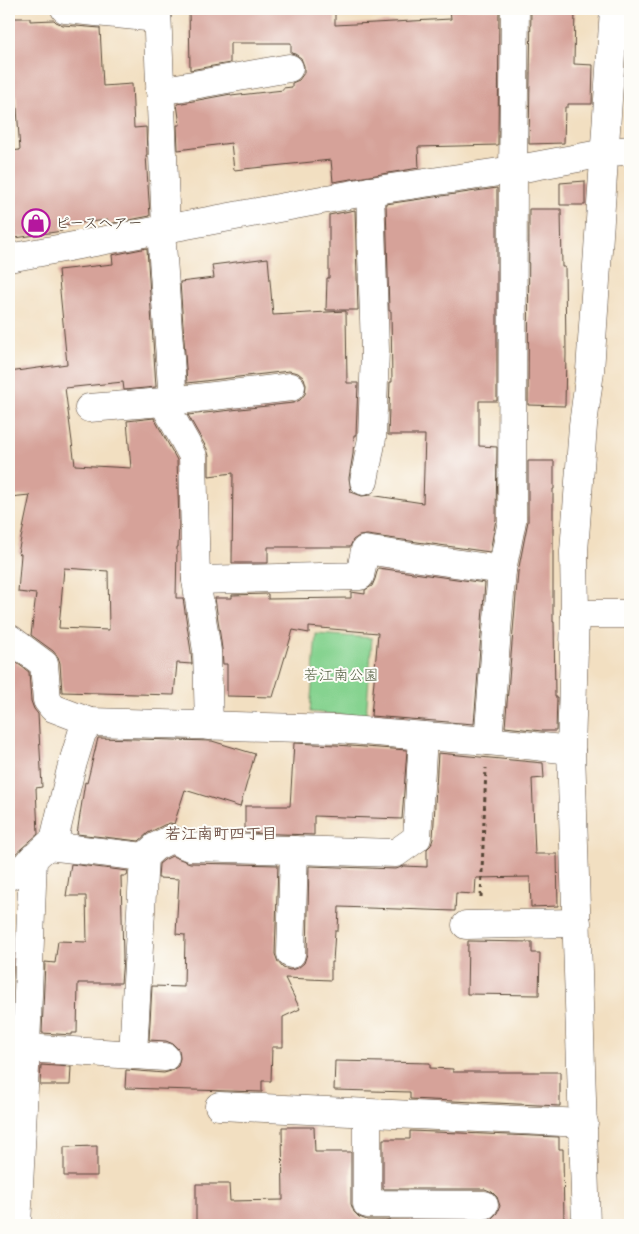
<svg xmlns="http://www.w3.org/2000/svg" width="639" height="1234" font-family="Pangolin,'Klee One',sans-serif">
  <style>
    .green { fill: #86d390; stroke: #607e57 }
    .building { fill: #d6a299; fill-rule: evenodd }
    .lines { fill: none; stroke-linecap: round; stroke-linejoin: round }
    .minor-casing { stroke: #564536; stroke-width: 29 }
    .path { stroke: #564536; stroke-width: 3; stroke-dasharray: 4 4; stroke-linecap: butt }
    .minor { stroke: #fff; stroke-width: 28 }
    .labels { text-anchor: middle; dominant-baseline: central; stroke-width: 4; stroke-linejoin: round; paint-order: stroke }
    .poi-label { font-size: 15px; fill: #3b2a1e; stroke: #fdfcf7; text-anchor: start }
    .park-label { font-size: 15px; fill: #525d40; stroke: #fdfcf7 }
    .neighbourhood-label { font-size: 16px; font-weight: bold; fill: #715449; stroke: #fdfcf7 }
  </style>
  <rect width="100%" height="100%" fill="#fdfcf7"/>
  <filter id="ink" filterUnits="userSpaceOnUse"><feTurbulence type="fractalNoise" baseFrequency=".02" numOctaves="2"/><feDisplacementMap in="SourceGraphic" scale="10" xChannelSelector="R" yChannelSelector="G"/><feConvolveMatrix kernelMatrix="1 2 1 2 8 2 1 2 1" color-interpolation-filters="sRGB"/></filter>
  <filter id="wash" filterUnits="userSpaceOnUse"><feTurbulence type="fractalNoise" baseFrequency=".0096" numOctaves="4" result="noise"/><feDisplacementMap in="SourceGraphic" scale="20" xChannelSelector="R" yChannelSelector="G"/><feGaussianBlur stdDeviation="1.12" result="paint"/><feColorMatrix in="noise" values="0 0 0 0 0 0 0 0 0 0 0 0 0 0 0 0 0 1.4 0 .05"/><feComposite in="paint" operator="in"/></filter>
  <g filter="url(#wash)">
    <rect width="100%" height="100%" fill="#f2dfc1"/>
    <polygon class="green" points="316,634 372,638 366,717 310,712"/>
    <g id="blocks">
      <g class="building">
        <polygon points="189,9 335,9 335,25 451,19 450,9 499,9 498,145 418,147 419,168 333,182 331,160 234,170 231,143 178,150 177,125 180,125 177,104 231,94 231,96 283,90 283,88 292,87 292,83 299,80 304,73 304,66 301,58 295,54 291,53 291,43 230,43 230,63 190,70"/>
        <polygon points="531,9 575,9 574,64 593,65 592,104 568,104 568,107 565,107 564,143 529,144"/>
        <polygon points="9,18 30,18 30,21 54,20 56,22 63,25 100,28 103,86 132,84 134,128 146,127 147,155 146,155 150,216 108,224 108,220 61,225 62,231 9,239 9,151 20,150 16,95 9,95"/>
        <polygon points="585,181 585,205 560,205 560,183"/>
        <polygon points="497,188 497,401 479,401 479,446 497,447 496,519 490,552 367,535 359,536 353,540 350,547 268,547 268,563 232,563 233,473 209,476 209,456 207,449 188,415 293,403 300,400 305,394 306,385 304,378 298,373 289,371 187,383 180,282 214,278 212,265 268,258 273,315 346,311 347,383 358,383 356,435 354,435 353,454 349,478 351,492 362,496 370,495 423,503 425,435 388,435 390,382 392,382 391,311 389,311 386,204"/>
        <polygon points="529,209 561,209 562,267 565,267 566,354 565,406 528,405"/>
        <polygon points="355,210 358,310 326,310 327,278 329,278 329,215"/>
        <path d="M147 248 156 387 124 390 123 382 65 388 75 465 131 468 127 421 154 418 177 460 179 524 178 547H177L176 598H183L191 652 192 664 177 663 174 695 62 692 60 663 58 657 53 651 31 635 36 594 18 592 21 554 18 553 30 495 9 497V372L67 364 58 270 113 264 112 255ZM64 568 108 571 109 630 59 628Z"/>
        <polygon points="528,461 554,461 554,489 553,489 553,622 554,622 555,697 557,697 556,731 542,731 505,727 518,572 528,521"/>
        <polygon points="378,568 485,583 474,724 371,716 378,633 309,627 309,633 293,630 273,697 227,696 227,664 223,664 222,649 215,598 232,598 232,595 268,594 268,599 351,598 351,592 365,594 365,590 372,586 375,579"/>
        <polygon points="9,657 29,672 31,701 34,709 38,714 42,787 36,788 38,834 14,855 9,858"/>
        <polygon points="98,738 212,741 255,754 240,807 185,790 174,824 170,823 164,825 148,833 139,841 77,834 85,782 87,783"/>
        <polygon points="294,743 336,745 407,750 402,819 314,816 314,835 245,833 245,806 290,806"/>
        <polygon points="438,753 543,763 544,778 532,779 535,854 557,854 558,906 531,907 530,877 476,878 475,894 456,893 455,911 339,907 338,931 335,931 333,962 331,962 331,980 285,978 300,1009 283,1017 283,1047 272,1047 271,1081 262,1081 262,1092 125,1088 126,1070 164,1073 171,1071 178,1066 180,1058 179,1050 173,1044 166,1041 149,1040 152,986 184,987 185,935 176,934 179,879 158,878 159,864 164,860 172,856 190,863 278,865 275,954 278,962 283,968 290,970 298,968 304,963 307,954 309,866 396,869 404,866 427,867 427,849 431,845 433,839"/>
        <polygon points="71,864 128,871 127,876 121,876 123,958 121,983 78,983 77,1033 72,1033 72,1035 42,1033 45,962 55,963 58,941 87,942 86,896 66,896"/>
        <polygon points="9,940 14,940 9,1080"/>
        <polygon points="468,941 532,942 532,953 540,953 539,995 467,994"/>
        <polygon points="335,1061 430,1063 430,1068 453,1069 453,1072 560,1072 560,1106 410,1099 410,1092 334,1090"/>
        <polygon points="41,1065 71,1067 70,1085 40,1085"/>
        <polygon points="282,1127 314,1127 315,1152 351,1152 351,1204 354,1212 359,1217 367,1220 484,1221 492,1218 497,1213 500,1206 497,1197 492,1192 485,1189 383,1189 383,1139 410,1139 410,1131 559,1137 559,1149 563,1149 564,1225 196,1225 196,1184 229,1184 230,1201 283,1200"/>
        <polygon points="97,1146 97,1176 64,1176 64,1147"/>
      </g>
    </g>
  </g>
  <g filter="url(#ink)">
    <use href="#blocks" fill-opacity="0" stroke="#564536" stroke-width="1"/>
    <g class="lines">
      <g class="minor-casing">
        <g id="minor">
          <polyline points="65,9 157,18"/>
          <polyline points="157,9 166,229"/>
          <polyline points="160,91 289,68"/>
          <polyline points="161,230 173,401"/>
          <polyline points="9,258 370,191 513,170 605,153 630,150"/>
          <polyline points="163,402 291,387"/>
          <polyline points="89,408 163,402 193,456 196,580 207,651 209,726"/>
          <polyline points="364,481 372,438 375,350 370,191"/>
          <polyline points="196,580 360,576 365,550 502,570"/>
          <polyline points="575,614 630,614"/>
          <polyline points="9,638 44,664 47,700 53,708 90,722"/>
          <polyline points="488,741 502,570 512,521 513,170 515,9"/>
          <polyline points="48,846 144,857"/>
          <polyline points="9,876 23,868 54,840 71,769 82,733 90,722 337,729 488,741 571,750"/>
          <polyline points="466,925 577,923"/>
          <polyline points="291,954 294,850"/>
          <polyline points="26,1048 165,1057"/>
          <polyline points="133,1054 144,857 155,847 171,839 190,847 396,853 417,838 423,736"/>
          <polyline points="219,1106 584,1123"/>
          <polyline points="367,1114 367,1204 484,1205"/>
          <polyline points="17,1225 26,1048 33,858"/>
          <polyline points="586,1225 571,750 575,614 574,552 583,425 590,371 614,9"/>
        </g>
      </g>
      <polyline class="path" points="481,897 486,768"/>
      <use href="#minor" class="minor"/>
    </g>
  </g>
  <defs>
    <g id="shop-ring" transform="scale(1.4375)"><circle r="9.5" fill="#fdfcf7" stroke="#b5179e" stroke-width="1.5"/><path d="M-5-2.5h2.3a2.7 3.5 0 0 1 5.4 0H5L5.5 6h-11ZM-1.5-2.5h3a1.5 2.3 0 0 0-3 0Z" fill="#b5179e"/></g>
  </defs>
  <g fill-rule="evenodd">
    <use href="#shop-ring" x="36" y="223"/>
  </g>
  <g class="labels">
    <g class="poi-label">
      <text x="55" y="223">ピースヘアー</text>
    </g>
    <g class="park-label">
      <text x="341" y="675">若江南公園</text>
    </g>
    <g class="neighbourhood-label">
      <text x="221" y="834">若江南町四丁目</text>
    </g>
  </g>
  <rect width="639" height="1234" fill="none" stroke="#fdfcf7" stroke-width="30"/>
</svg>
